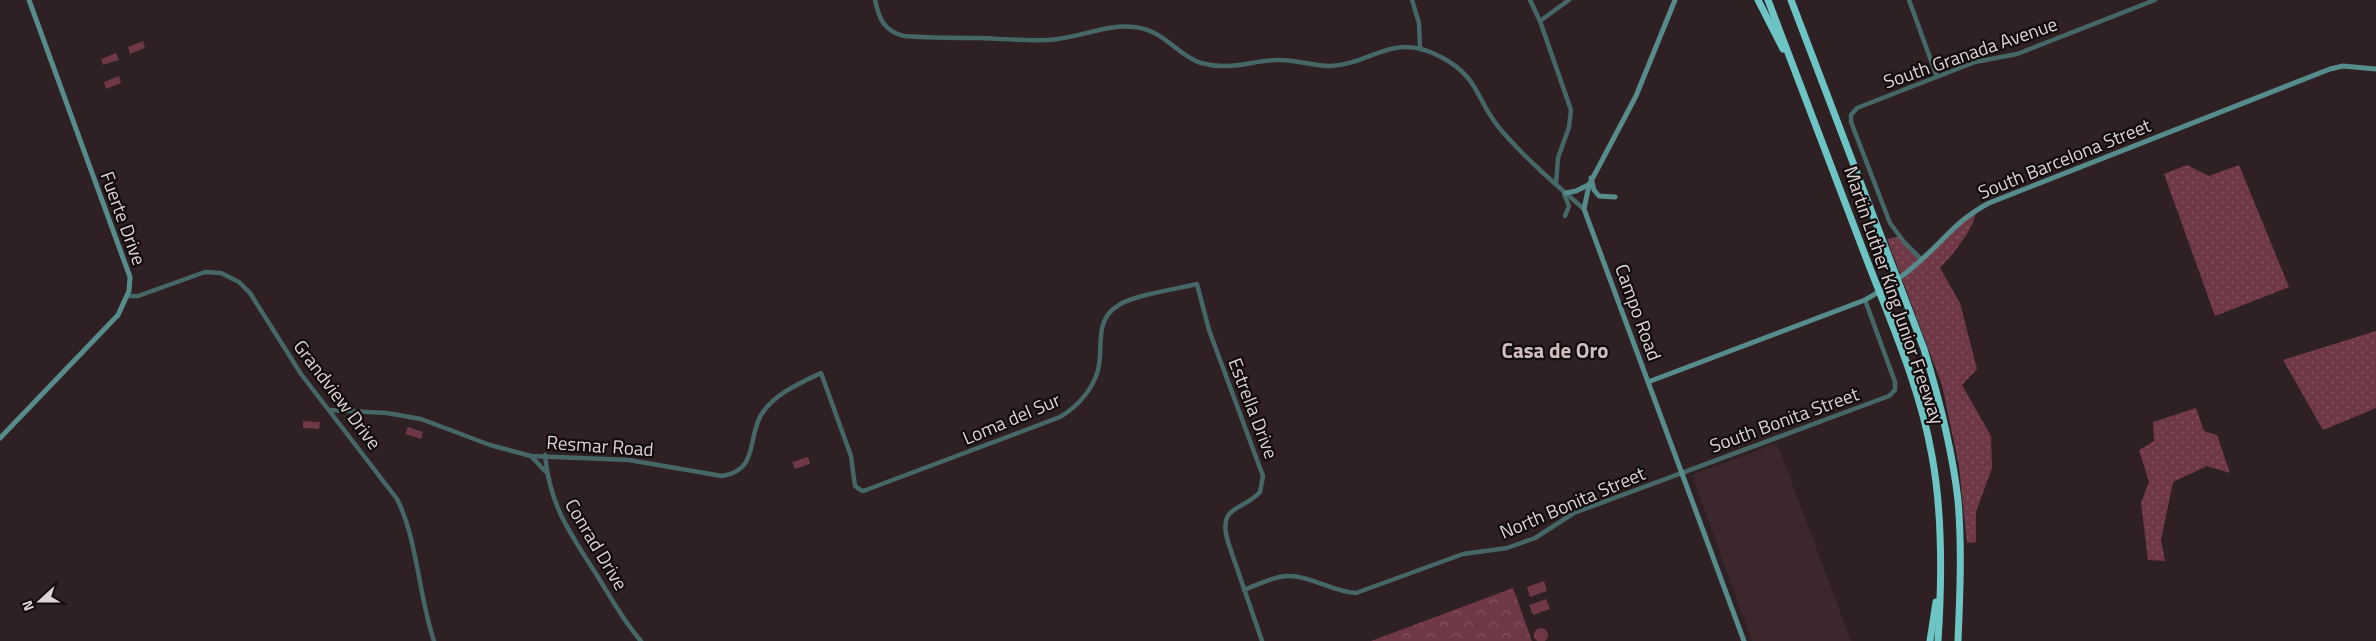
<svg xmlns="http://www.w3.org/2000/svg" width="2376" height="641" font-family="'Titillium Web',sans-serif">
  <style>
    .built { fill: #3c282c }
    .grass { fill: url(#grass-dots) }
    .park { fill: url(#park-crowns) }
    .garden { fill: #6f3846 }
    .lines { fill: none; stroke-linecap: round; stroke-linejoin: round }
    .tertiary { stroke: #466767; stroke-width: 4.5 }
    .secondary { stroke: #568c8c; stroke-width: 5 }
    .motorway { stroke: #6cc4c4; stroke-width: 7 }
    .labels { text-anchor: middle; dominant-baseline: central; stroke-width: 4.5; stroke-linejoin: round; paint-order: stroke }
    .street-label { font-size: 19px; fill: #ded4d6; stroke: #120c0d }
    .quarter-label { font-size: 21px; font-weight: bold; fill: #d0bec1; stroke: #120c0d }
  </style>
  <defs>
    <pattern id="grass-dots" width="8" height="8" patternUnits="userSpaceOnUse" patternTransform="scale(1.25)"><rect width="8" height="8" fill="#6f3846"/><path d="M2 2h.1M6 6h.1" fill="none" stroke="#835460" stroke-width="1.8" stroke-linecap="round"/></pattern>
    <pattern id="park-crowns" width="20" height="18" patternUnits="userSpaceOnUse" patternTransform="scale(1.25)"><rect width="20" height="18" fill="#6f3846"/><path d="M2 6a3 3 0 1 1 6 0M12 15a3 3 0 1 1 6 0" fill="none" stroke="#835460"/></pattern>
  </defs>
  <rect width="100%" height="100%" fill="#2e2023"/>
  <polygon class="built" points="1777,443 1851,641 1752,641 1692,475"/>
  <g class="grass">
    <polygon points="2187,165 2209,176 2239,165 2289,287 2215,316 2164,174"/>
    <path d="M1976 210C1974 230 1954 253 1940 268L1960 303 1977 369 1962 385 1991 436 1992 468 1976 512V542L1967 543 1959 466 1942 385 1887 239 1900 236 1922 260Z"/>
    <polygon points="2376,331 2376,408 2323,430 2283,360"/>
    <polygon points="2196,408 2204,431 2217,435 2230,473 2207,466 2173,482 2161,540 2165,561 2148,560 2141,503 2149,482 2139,450 2154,441 2153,422"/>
  </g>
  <g class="park">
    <polygon points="1513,588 1532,641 1371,641"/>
    <circle cx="1541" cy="635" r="7"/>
  </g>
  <g class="garden">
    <polygon points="143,41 145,48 130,54 128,47"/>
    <polygon points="116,53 119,60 103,65 101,59"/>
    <polygon points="119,76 121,83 106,89 104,82"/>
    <polygon points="303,421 320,422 319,429 303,428"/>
    <polygon points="408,427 423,432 421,439 405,434"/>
    <polygon points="808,457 810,464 795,469 792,462"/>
    <polygon points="1544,581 1547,591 1530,597 1527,587"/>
    <polygon points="1546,599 1550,609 1533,615 1529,605"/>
  </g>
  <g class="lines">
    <g class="tertiary">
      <path d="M875 0C879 19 884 31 904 36 930 38 956 38 981 38 1003 39 1025 41 1047 40 1076 39 1105 24 1134 27 1165 30 1176 55 1201 63 1230 71 1249 61 1277 60 1295 59 1312 66 1330 66 1373 64 1392 31 1441 57 1481 78 1475 100 1501 130 1526 159 1555 184 1584 209"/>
      <polyline points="1412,0 1419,23 1420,49"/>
      <polyline points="1530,0 1540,21 1571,110 1569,127 1558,158 1556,184"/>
      <polyline points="1909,0 1937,77"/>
      <polyline points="1540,21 1569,0"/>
      <polyline points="1564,194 1569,206 1565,216"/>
      <polyline points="1922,260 1904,242 1890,223 1851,122 1851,115 1857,108 1975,62 2017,54 2155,0"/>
      <path d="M127 296H138L205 272 221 273 239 282 250 293 301 374 397 499C417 538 419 597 434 641"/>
      <path d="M329 410 387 413 421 419 490 445 531 456 629 460 722 476C759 470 747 439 761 415 774 394 800 383 821 373L851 456 855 486 862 491 866 490 1060 417C1078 406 1092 391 1098 370 1104 347 1093 320 1119 305 1134 295 1177 289 1197 284L1209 330 1263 476 1260 492C1242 512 1217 504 1228 542L1262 641"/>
      <path d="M545 455C550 508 571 534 598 577 611 598 624 622 641 641"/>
      <polyline points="531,456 545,471"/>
      <path d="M1244 590C1257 585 1272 577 1286 576 1310 575 1332 592 1356 593L1463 554 1507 548 1535 538 1574 513 1889 396 1895 390V382L1865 300"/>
    </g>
    <g class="secondary">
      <polyline points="1675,0 1636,96 1589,185 1584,209 1744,641"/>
      <polyline points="1591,178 1594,190 1599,196 1615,197"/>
      <polyline points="1566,193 1576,191 1588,185"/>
      <path d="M1648 382 1865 300C1885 289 1904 276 1921 260 1947 237 1957 220 1989 203L2330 69 2343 66 2376 69"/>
      <polyline points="0,438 118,315 129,291 130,277 29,0"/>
    </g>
    <g class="motorway">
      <polyline points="1758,0 1783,49"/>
      <path d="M1768 0C1801 85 1833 170 1865 255 1890 320 1920 387 1932 456 1943 516 1942 580 1938 641"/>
      <path d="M1791 0 1924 349C1939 398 1952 448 1958 500 1962 547 1960 594 1958 641"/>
      <polyline points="1930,641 1936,602"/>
    </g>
  </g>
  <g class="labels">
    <g class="street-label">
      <text transform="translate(1970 52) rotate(-19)">South Granada Avenue</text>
      <text transform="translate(2064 158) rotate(-22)">South Barcelona Street</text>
      <text transform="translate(124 218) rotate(70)">Fuerte Drive</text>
      <text transform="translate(1895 295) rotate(71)">Martin Luther King Junior Freeway</text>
      <text transform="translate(1639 312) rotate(70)">Campo Road</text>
      <text transform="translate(338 394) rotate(53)">Grandview Drive</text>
      <text transform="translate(1254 408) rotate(69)">Estrella Drive</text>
      <text transform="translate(1011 418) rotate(-23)">Loma del Sur</text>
      <text transform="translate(1784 419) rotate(-20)">South Bonita Street</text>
      <text transform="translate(600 445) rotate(4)">Resmar Road</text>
      <text transform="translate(1572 502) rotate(-23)">North Bonita Street</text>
      <text transform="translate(597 544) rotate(59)">Conrad Drive</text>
    </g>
    <g class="quarter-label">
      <text x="1555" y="350">Casa de Oro</text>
    </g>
  </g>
  <g transform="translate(40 601) rotate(249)" stroke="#120c0d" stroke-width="4" paint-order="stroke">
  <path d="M0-4L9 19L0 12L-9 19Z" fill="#ded4d6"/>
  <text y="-8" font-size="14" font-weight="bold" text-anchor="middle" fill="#ded4d6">N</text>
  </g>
</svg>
